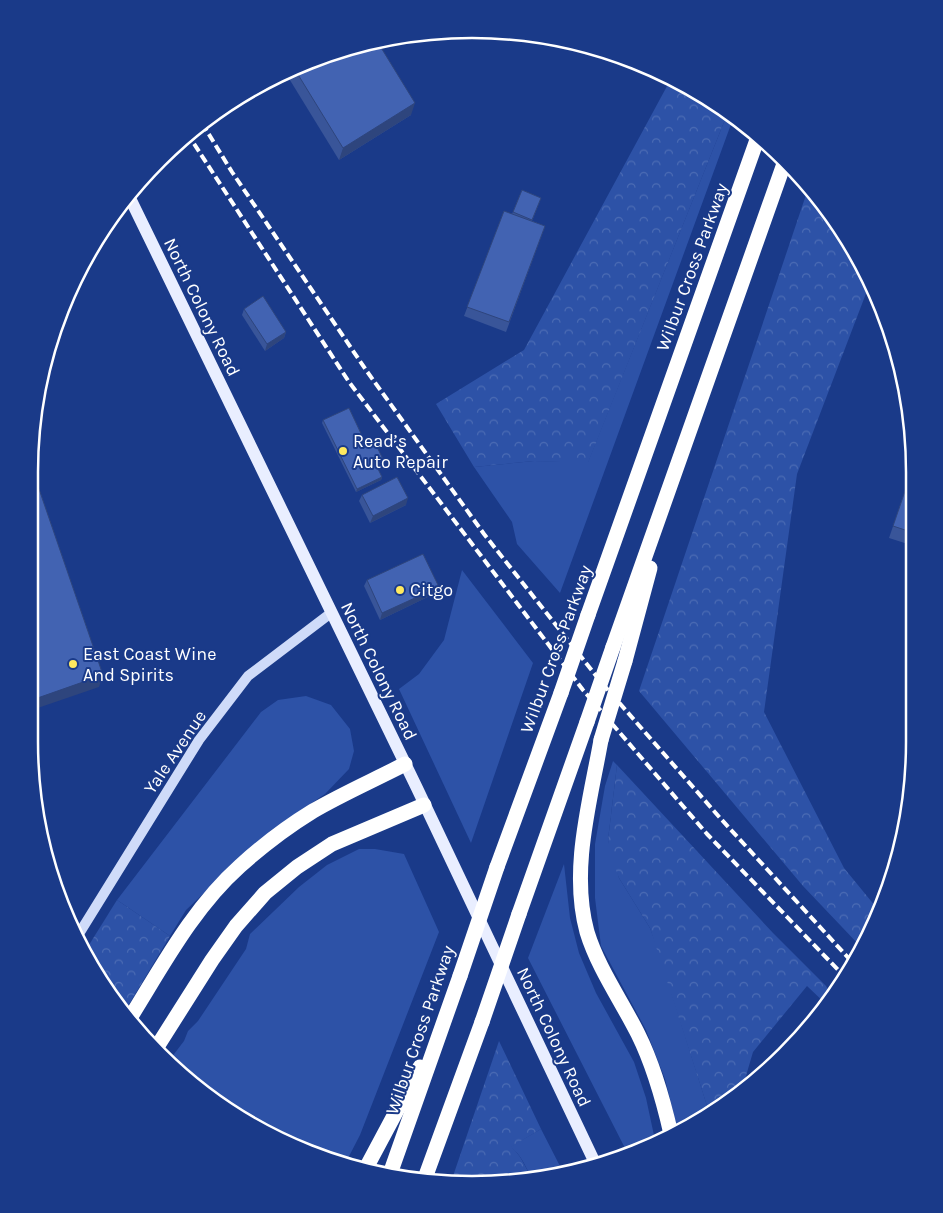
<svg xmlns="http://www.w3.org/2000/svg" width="943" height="1213" font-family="Karla,sans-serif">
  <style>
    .green { fill: #2d52a7 }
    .forest { fill: url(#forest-crowns) }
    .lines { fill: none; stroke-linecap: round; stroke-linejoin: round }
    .secondary { stroke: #cfdbf9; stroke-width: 10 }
    .primary { stroke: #e9eeff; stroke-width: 12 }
    .highway { stroke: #fff; stroke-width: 15 }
    .rail { stroke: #fff; stroke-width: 4; stroke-dasharray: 9 4; stroke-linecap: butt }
    .highway-bridge { stroke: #fff; stroke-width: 15 }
    .wall { fill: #395599 }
    .shaded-wall { fill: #2e457d }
    .building { fill: #4263b2; stroke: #2e457d }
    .poi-dot { fill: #ffe95f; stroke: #1a3a89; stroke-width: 2 }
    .labels { text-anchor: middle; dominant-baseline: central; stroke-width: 4; stroke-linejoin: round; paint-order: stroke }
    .street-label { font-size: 18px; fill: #fff; stroke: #1a3a89 }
    .poi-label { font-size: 18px; fill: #fff; stroke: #1a3a89; text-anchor: start }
    .rim { fill: none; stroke: #fff; stroke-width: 2.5 }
  </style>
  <defs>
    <pattern id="forest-crowns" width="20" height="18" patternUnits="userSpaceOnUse" patternTransform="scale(1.25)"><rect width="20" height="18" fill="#2d52a7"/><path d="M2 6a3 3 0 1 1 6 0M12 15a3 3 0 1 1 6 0" fill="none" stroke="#4c6cb4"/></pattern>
  </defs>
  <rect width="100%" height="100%" fill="#1a3a89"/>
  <g class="green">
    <polygon points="728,112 734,116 560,593 517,544 512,522 474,467 534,461 588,462"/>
    <polygon points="462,570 533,663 471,843 399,689 419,674 444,640"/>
    <polygon points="306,696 331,705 350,729 354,751 349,769 325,794 270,831 186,910 170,936 117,900 261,712 278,700"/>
    <polygon points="613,761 617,765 608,840 619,878 650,928 657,947 709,1112 693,1125 678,1131 665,1079 646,1030 601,946 595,898 595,844 605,786"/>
    <polygon points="359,849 375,849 404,854 439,932 360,1135 345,1164 250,1125 168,1062 184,1041 188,1031 198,1021 246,949 250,934 299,887 327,865"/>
    <polygon points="564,864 570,918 579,953 596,993 634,1062 646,1098 655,1140 627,1152 528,958"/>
    <path d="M541 1129 563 1172 531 1176C524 1165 522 1155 510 1147Z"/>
  </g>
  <g class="forest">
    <polygon points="672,77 728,112 588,463 534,461 474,467 436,404 524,350"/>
    <polygon points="809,186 855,250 870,283 797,474 764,712 844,868 880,912 861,947 803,886 639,691"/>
    <polygon points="617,765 773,933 826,986 832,997 826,1004 807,986 753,1052 743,1086 709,1112 650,928 619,878 611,858 608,840"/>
    <polygon points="117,900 170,936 125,1011 88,963 84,953"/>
    <path d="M499 1041 541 1129 511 1147C522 1156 523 1164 531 1176L472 1184 451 1182Z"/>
  </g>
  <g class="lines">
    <polyline class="secondary" points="77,937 199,740 248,676 331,613"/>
    <polyline class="primary" points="128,194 417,788 596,1165"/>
    <g class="highway">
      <polyline points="588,615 758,137"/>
      <polyline points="613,647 785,161"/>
      <polyline points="625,661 650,568"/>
      <path d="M601 740C590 802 570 870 587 932 598 968 621 1000 638 1034 654 1066 663 1099 671 1134"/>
      <polyline points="497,867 561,693"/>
      <polyline points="519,914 587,722"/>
      <path d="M130 1018C163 965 193 908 240 866 262 846 287 827 313 811 342 794 374 780 405 764"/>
      <polyline points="155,1050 212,960 236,926 265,893 297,867 332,844 424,805"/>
      <polyline points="365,1170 420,1067"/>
      <polyline points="390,1174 460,976"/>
      <polyline points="425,1178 482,1022"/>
    </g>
    <g class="rail">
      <polyline points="202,123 232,172 366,370 484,534 601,682 721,819 853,963"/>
      <polyline points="187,133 349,382 583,690 707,834 845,977"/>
    </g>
    <g class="highway-bridge">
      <polyline points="561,693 588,615"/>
      <polyline points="587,722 613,647"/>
      <polyline points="601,740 625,661"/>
      <polyline points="460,976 497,867"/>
      <polyline points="482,1022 519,914"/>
    </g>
  </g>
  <g class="wall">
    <polygon points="530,35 586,44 601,49 599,55"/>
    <polygon points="329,52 411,115 339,160 285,72"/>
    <polygon points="522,190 541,198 532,221 545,226 506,332 464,316 504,211 512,214"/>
    <polygon points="244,309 286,332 284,338 265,351 242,315"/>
    <polygon points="323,420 365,442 382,464 377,467 382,477 381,480 356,492 322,423"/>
    <polygon points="913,468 914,546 889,538"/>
    <polygon points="362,495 406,505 370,523 359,501"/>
    <polygon points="367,580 439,587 436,593 380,620 364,586"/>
  </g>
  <g class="shaded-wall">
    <polygon points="415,103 411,115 339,160 343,148"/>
    <polygon points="286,332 284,338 265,351 267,344"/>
    <polygon points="384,461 382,464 375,468 376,465"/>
    <polygon points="382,477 381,480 356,492 357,489"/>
    <polygon points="408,498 406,505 370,523 373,516"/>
    <polygon points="439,587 436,593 380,620 382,613"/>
    <polygon points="103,675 99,687 29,711 29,701"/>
  </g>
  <g class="building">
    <polygon points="377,41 415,103 343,148 294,68 329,52"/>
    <polygon points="522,190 541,198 532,220 513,212"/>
    <polygon points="504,211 545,226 509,322 467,307"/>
    <polygon points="263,296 286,332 267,344 244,309"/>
    <polygon points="349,408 365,442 373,439 384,461 376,465 382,477 357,489 323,420"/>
    <polygon points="913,468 914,533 893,526"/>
    <polygon points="397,477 408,498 373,516 362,495"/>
    <polygon points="39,489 103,675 29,701 30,492"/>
    <polygon points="423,554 439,587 382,613 367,580"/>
  </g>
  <g class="poi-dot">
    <circle cx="343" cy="451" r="5"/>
    <circle cx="400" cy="590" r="5"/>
    <circle cx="73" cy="664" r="5"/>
  </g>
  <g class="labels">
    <g class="street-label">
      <text transform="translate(692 267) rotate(-70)">Wilbur Cross Parkway</text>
      <text transform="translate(202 307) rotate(64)">North Colony Road</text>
      <text transform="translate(556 649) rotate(-70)">Wilbur Cross Parkway</text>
      <text transform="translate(379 671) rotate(64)">North Colony Road</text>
      <text transform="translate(175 752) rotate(-56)">Yale Avenue</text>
      <text transform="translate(420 1030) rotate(-71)">Wilbur Cross Parkway</text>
      <text transform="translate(554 1037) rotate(65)">North Colony Road</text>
    </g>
    <g class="poi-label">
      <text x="353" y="441">Read’s<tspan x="353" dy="21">Auto Repair</tspan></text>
      <text x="410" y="590">Citgo</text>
      <text x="83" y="654">East Coast Wine<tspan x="83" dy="21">And Spirits</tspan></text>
    </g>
  </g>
  <path d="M0 0H943V1213H0ZM472 38H472A434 434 0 0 1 906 472V742A434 434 0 0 1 472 1176H472A434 434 0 0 1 38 742V472A434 434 0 0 1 472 38Z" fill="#1a3a89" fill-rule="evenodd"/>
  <path class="rim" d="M472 38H472A434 434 0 0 1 906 472V742A434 434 0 0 1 472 1176H472A434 434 0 0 1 38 742V472A434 434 0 0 1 472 38Z"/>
</svg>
